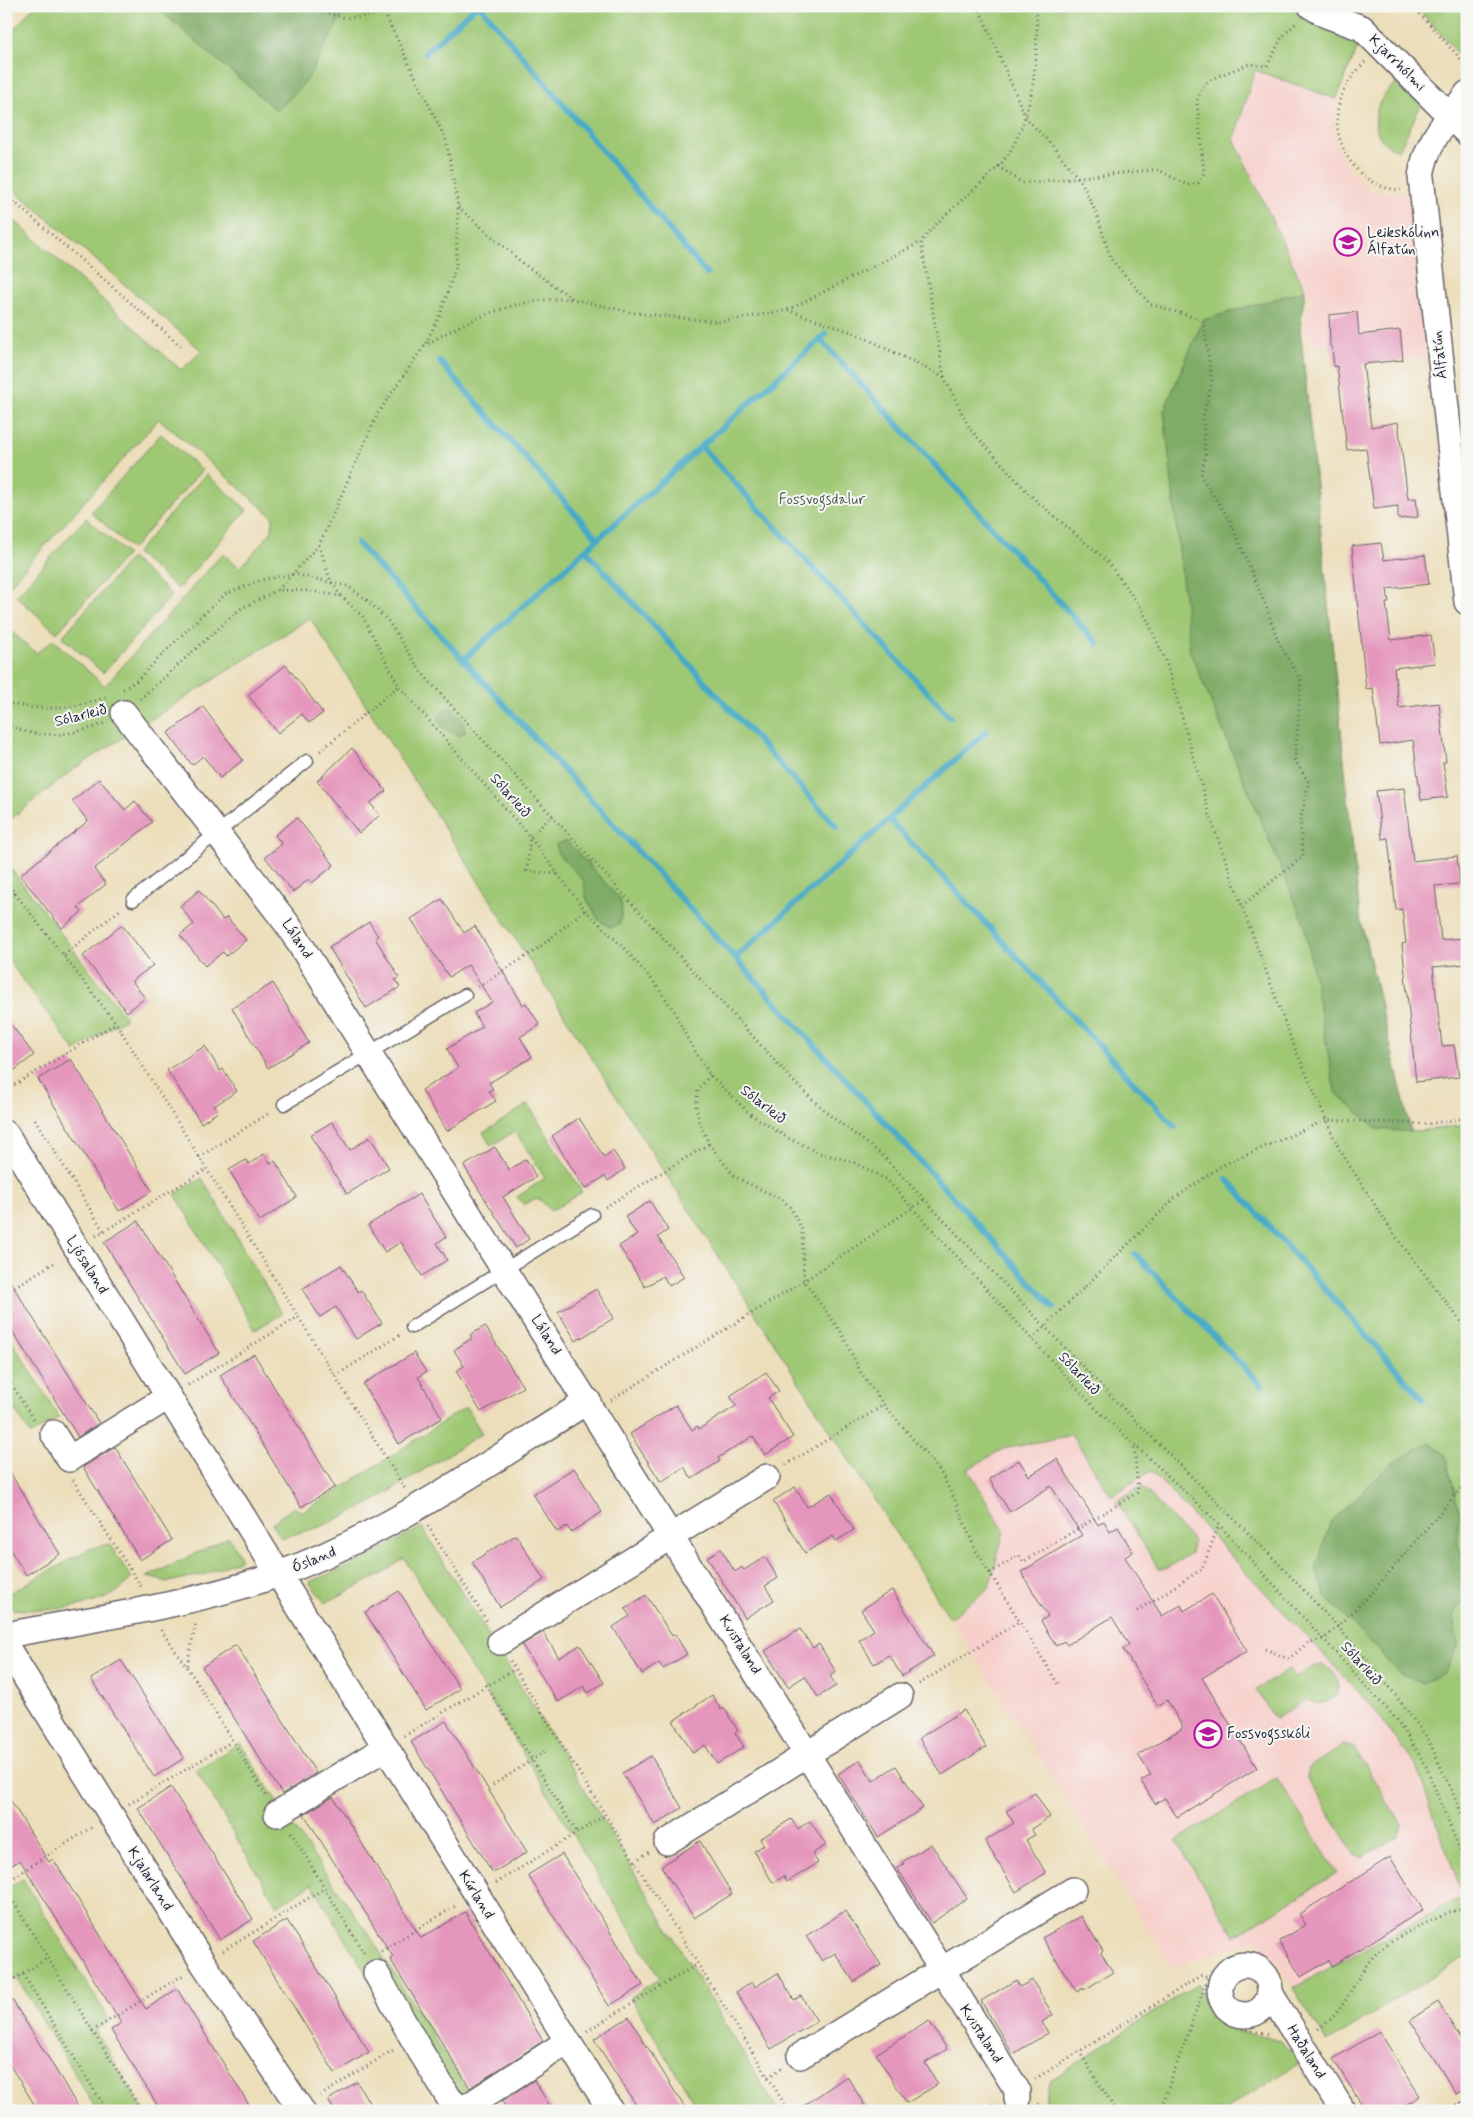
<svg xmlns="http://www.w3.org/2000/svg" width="1473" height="2117" font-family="Mynerve,sans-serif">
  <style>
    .built { fill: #f7d0cb }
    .green { fill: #9fc874; stroke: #607558 }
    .forest { fill: #7fac66; stroke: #506750 }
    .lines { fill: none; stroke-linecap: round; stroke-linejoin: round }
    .stream { stroke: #46aac6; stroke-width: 6 }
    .building { fill: #e596bc }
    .lane-casing { stroke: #696467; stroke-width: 15 }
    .street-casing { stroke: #696467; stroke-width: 28 }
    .path { stroke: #696467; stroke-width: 3; stroke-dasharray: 1 4; stroke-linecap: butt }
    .lane { stroke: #fff; stroke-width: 12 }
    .street { stroke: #fff; stroke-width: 25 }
    .labels { text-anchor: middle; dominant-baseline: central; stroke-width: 4; stroke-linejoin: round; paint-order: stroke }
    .street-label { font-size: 15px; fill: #22223b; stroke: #f6f6f2 }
    .poi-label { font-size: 15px; fill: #22223b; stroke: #f6f6f2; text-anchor: start }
    .park-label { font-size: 15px; fill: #4e5c4f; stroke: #f6f6f2 }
  </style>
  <rect width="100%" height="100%" fill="#f6f6f2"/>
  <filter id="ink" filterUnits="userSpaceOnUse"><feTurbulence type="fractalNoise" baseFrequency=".02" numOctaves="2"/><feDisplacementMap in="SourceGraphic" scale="10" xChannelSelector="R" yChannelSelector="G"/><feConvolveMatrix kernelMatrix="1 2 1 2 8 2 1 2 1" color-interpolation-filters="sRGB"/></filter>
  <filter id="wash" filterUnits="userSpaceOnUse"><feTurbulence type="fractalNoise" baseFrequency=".0096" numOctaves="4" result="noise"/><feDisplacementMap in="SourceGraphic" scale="20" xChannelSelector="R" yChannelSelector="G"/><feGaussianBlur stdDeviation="1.12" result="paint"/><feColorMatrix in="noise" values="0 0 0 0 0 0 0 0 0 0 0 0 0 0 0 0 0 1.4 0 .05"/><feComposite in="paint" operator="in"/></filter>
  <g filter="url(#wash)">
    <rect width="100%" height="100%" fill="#ecdeba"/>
    <g class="built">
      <polygon points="1255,70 1336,99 1333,122 1334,134 1342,158 1350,171 1374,192 1409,194 1426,358 1334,367 1332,348 1314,343 1305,331 1307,310 1315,299 1305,290 1234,139"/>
      <polygon points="1073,1435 1111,1496 1151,1471 1369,1703 1416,1766 1464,1897 1293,1988 1259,1938 1173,1968 950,1618 989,1588 967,1470 1003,1449"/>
    </g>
    <g class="green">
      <polygon points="34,6 1288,6 1359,44 1336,99 1255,70 1234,139 1305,290 1300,328 1360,918 1411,1132 1467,1125 1467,1956 1327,2042 1293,1988 1463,1896 1416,1766 1369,1703 1151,1471 1111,1496 1072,1435 1003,1449 968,1469 1004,1531 989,1588 950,1618 310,618 74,769 6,823 6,627 36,653 53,640 105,686 223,553 240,568 272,531 273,517 159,419 6,589 6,213 181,370 202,351 6,183 6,38"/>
      <polygon points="1416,6 1467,6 1467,37 1460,56"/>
      <path d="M1403 77 1422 103 1399 150C1388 147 1380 141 1377 130 1371 106 1386 91 1403 77Z"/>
      <polygon points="161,434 202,470 132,549 91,512"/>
      <polygon points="206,474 247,510 178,589 136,553"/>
      <polygon points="86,518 127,554 57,633 16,596"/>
      <polygon points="131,558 172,595 103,673 62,637"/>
      <polygon points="6,862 126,1018 75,1051 6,957"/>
      <polygon points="528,1104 582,1192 551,1211 540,1200 534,1199 524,1205 517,1197 545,1178 515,1131 491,1146 483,1133"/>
      <polygon points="202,1178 282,1314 255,1330 175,1194"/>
      <polygon points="6,1331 59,1417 31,1435 6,1396"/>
      <polygon points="466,1407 482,1433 371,1503 320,1527 281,1538 272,1523 294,1507 301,1512 325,1499"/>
      <polygon points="1142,1486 1193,1541 1191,1553 1166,1569 1159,1569 1116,1501"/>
      <polygon points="422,1527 578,1779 778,2111 700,2111 630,1997 660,1978 404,1558 382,1574 325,1603 309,1582 357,1563"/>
      <polygon points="229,1537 241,1559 206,1574 168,1582 147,1577"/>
      <path d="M109 1544 132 1578C126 1583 120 1590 114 1594 84 1609 45 1612 13 1609L6 1600V1595L89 1549Z"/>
      <path d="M1323 1665C1337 1671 1341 1681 1336 1695 1327 1704 1317 1706 1306 1699L1275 1719 1256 1690 1289 1669 1294 1677 1315 1666Z"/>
      <polygon points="240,1743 285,1815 372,1939 480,2111 449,2111 312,1884 277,1906 196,1770"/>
      <polygon points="1344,1745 1354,1748 1402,1825 1399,1835 1363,1857 1354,1854 1306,1777 1308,1768"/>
      <polygon points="1277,1778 1337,1873 1235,1936 1176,1841"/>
      <polygon points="23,1879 110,2021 95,2030 144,2111 97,2111 17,1978 6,1984 6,1889"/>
      <polygon points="1198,1983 1207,2009 1220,2024 1230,2029 1281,2041 1289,2050 1294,2047 1303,2061 1223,2111 1042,2111 1051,2080"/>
    </g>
    <g class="forest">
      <polygon points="155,6 347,6 307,80 277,111"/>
      <polygon points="1305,290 1300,328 1360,918 1411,1132 1377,1129 1335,1092 1304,923 1190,652 1164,410 1203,320"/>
      <polygon points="444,709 452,709 463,722 466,732 459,736 443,728 439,718"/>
      <polygon points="567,841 620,899 622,910 620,923 611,928 598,919 586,898 584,881 558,854 556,844"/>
      <path d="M1430 1442 1445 1454 1458 1505V1545L1467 1566V1599C1449 1615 1453 1624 1459 1645L1444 1673 1423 1683 1400 1673 1326 1597 1316 1570 1330 1523 1391 1464Z"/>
    </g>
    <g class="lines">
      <g class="stream">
        <polyline points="480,6 707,274"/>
        <polyline points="425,53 476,6"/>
        <polyline points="820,339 1098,644"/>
        <polyline points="440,362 598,539"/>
        <polyline points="701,446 950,717"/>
        <polyline points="357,543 1054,1308"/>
        <polyline points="585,550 837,827"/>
        <polyline points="463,660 826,334"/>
        <polyline points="889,819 1175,1127"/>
        <polyline points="735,958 987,731"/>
        <polyline points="1227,1179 1423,1399"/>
        <polyline points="1135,1254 1262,1386"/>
      </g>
    </g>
    <g id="blocks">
      <g class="building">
        <polygon points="1357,312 1359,335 1400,330 1403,360 1363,364 1371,427 1398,422 1408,499 1416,498 1418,517 1398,519 1398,506 1374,509 1366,448 1347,450 1337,366 1334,367 1332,348 1330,346 1329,315"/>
        <polygon points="1381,543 1384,560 1425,555 1429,584 1387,589 1389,603 1386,603 1391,640 1431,635 1435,663 1394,668 1399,708 1439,703 1446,762 1443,762 1448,797 1421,800 1413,740 1380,745 1373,688 1366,689 1352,546"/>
        <polygon points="286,665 323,713 309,723 302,714 278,733 248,695"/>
        <polygon points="203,707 243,760 220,778 203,756 192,765 168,733"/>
        <polygon points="352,748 386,791 370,803 380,815 359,833 317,781"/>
        <polygon points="99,779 125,810 135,801 152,822 94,869 106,884 78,907 82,912 62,928 20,875 88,821 72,801"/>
        <polygon points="1404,788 1413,861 1457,856 1460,884 1435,886 1441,940 1464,938 1467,960 1467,964 1433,967 1442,1046 1454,1045 1459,1077 1416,1082 1402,944 1406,943 1402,909 1396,910 1388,838 1382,839 1376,791"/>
        <polygon points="297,818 334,865 312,883 309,879 293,892 265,857 282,844 275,835"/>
        <polygon points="199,890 223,920 227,917 246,940 226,956 223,952 205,966 180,935 194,924 180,906"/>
        <polygon points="442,899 464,933 475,926 523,1005 526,1003 540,1025 520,1037 532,1057 489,1083 493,1089 489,1091 496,1101 447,1131 422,1090 458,1068 447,1049 482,1027 474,1013 492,1002 468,965 449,977 411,919"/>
        <polygon points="369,922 378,936 375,938 399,977 395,980 400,987 366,1008 329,947"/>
        <polygon points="122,925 153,965 132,981 145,998 127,1012 83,956"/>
        <polygon points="273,983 309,1043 268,1068 232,1008"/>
        <polygon points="6,1018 34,1055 6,1077"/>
        <polygon points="205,1046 220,1071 223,1069 237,1091 214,1106 218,1112 201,1123 167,1070"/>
        <polygon points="71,1059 152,1191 119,1211 38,1079"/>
        <polygon points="579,1118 604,1157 613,1151 625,1169 608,1181 605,1176 585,1189 552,1136"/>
        <polygon points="332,1122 350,1150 370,1137 389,1168 347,1194 310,1135"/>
        <polygon points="495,1147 509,1170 526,1159 536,1177 503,1197 529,1239 516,1248 464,1166"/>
        <polygon points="264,1154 270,1163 275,1161 297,1197 260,1221 229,1170 246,1160 249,1164"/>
        <polygon points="419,1194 446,1237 437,1243 447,1260 422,1276 401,1242 385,1252 368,1225"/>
        <polygon points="650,1201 668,1230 658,1237 684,1277 669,1286 663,1276 645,1287 619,1246 637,1235 625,1217"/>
        <polygon points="138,1221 219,1353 185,1374 104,1242"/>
        <polygon points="341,1265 358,1292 361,1290 382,1323 356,1339 336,1307 320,1317 302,1289"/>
        <polygon points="6,1275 99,1423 78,1437 6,1321"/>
        <polygon points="596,1289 614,1318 576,1341 558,1312"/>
        <polygon points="485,1326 523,1387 481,1412 456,1371 464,1366 454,1350 472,1338 470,1335"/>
        <polygon points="414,1353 426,1372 418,1377 442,1418 399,1444 363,1384"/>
        <polygon points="254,1354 335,1487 301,1507 220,1375"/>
        <polygon points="766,1372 779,1391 768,1398 793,1437 765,1455 753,1436 718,1458 720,1461 692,1479 684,1467 661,1482 630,1434 676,1405 692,1430 698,1426 699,1429 736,1406 730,1396"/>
        <polygon points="115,1447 172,1540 140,1560 83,1467"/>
        <polygon points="1057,1459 1098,1525 1104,1521 1110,1532 1118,1527 1133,1552 1125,1557 1162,1616 1181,1605 1184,1611 1212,1594 1247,1651 1202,1678 1257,1768 1177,1817 1165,1798 1155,1804 1141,1781 1151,1775 1138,1755 1183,1728 1167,1700 1158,1706 1123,1649 1129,1645 1112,1617 1067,1645 1064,1641 1056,1646 1041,1621 1048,1616 1021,1572 1082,1535 1051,1486 1010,1512 989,1479 1019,1460 1029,1476"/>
        <polygon points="6,1466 60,1554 26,1575 6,1543"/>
        <polygon points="574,1468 602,1512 571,1532 567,1526 557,1532 533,1494"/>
        <polygon points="795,1487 807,1507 831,1493 854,1530 836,1541 833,1536 805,1553 773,1501"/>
        <polygon points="516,1535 544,1580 500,1607 472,1562"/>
        <polygon points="721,1549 735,1572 742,1567 744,1570 765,1557 778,1578 765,1586 774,1600 745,1618 707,1557"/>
        <polygon points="892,1590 934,1656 902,1676 889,1655 874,1664 859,1640 874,1630 861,1610"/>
        <polygon points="399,1591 460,1689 426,1710 365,1612"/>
        <polygon points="646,1595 672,1636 675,1634 687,1654 663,1669 659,1663 642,1674 613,1627 630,1616 625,1609"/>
        <polygon points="800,1629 813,1648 819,1644 836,1672 830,1676 836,1686 818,1697 805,1676 788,1687 765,1651"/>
        <polygon points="543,1632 559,1658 580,1645 604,1683 588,1693 584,1686 558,1702 522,1645"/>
        <polygon points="236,1645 316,1773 282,1794 202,1667"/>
        <polygon points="121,1660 184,1758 154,1777 91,1679"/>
        <polygon points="712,1695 721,1710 724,1708 738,1731 735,1733 744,1747 717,1764 705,1745 693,1753 673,1721"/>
        <polygon points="964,1710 986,1747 942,1775 919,1738"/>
        <polygon points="446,1721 527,1852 493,1873 411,1742"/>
        <polygon points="651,1756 682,1808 655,1825 622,1773"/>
        <polygon points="860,1760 873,1781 896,1766 923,1808 878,1837 838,1774"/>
        <polygon points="171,1787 253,1919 220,1940 138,1808"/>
        <polygon points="6,1793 49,1862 53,1859 146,2009 177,1989 253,2111 161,2111 111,2030 121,2023 20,1860 6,1869"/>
        <polygon points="1035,1793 1050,1817 1031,1829 1035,1835 1026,1840 1046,1873 1016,1892 985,1841 1014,1823 1006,1811"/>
        <polygon points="333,1797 421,1938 465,1912 543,2041 470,2088 390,1959 393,1957 304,1814"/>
        <polygon points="791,1819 798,1829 810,1821 826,1845 812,1854 818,1863 787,1882 784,1876 773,1883 754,1851 764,1845 760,1839"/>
        <polygon points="700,1841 732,1894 694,1918 661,1866"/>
        <polygon points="931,1844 967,1898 932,1923 897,1868 904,1864 902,1862"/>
        <polygon points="562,1854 643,1985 609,2006 528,1875"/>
        <polygon points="1390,1857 1423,1910 1332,1966 1329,1960 1301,1977 1279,1941 1306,1925 1299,1914"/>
        <polygon points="845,1911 881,1965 854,1982 835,1953 822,1961 806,1936"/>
        <polygon points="1081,1916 1103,1951 1101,1953 1113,1972 1084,1990 1083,1988 1077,1992 1042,1938"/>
        <polygon points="287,1920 369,2052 335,2073 253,1941"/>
        <polygon points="778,1973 794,2000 801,1996 817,2021 771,2049 736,1992 752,1982 755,1987"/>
        <polygon points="1016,1980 1020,1987 1032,1980 1053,2015 1042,2022 1048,2033 1013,2054 981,2001"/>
        <polygon points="6,1990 62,2080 80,2111 38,2111 31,2099 6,2059"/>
        <polygon points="1438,2002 1467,2049 1467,2088 1456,2094 1410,2020"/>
        <polygon points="629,2017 672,2087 687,2111 640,2111 618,2077 594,2039"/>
        <polygon points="929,2021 947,2049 925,2063 938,2084 907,2103 876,2054"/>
        <polygon points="1379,2031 1420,2096 1396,2111 1366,2111 1333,2059"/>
        <polygon points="847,2076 868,2111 796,2111"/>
        <polygon points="534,2080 553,2111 508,2111 502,2101"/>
        <polygon points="357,2082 374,2111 335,2111 328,2100"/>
      </g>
    </g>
  </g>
  <g filter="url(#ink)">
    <use href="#blocks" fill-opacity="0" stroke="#696467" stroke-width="1"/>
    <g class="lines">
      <g class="lane-casing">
        <g id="lane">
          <polyline points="133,900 307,761"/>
          <polyline points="284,1104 465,995"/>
          <polyline points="412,1327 592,1215"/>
          <polyline points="1460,2111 1467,2107"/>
        </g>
      </g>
      <g class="street-casing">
        <g id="street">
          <polyline points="1311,6 1326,15 1362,28 1467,133"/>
          <path d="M1467 94C1447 120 1425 143 1421 177L1467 602"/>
          <polyline points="124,713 288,925 1017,2090 1017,2099"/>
          <polyline points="6,1134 611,2111"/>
          <polyline points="53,1433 69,1459 168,1397"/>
          <path d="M6 1635C97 1618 192 1605 279 1574 390 1533 488 1463 588 1401"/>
          <polyline points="500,1642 767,1477"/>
          <polyline points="6,1646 203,1963 302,2111"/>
          <polyline points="277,1814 385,1748"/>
          <polyline points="667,1842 900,1696"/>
          <circle cx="1245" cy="1990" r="25"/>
          <polyline points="376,1973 416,2044 449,2098 456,2105 471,2111"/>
          <polyline points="1270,1993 1343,2111"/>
          <polyline points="800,2056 1073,1890"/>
          <polyline points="465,2108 567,2042"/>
        </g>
      </g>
      <g class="path">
        <path d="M315 6C339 22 357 19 384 12"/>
        <polyline points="978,6 1026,118 1051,144 1082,183 1097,215 1111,259 1150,304 1203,320 1212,381 1203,417 1205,456 1201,476 1230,521 1266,606 1278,641 1301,681 1295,760 1309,783 1300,821 1303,856 1242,906"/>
        <polyline points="1413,6 1467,66"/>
        <path d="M1365 62C1355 73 1346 83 1341 97 1326 138 1356 189 1401 190"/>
        <polyline points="998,166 1022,183 1151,170 1159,170 1187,185 1198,183 1204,173 1197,101 1202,87 1213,78 1249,64 1267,66 1282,37 1297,22"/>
        <polyline points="6,195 182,347"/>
        <polyline points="458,207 525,265 573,299 634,313 720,322 788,310 857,334 944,377 970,429 1033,498 1106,560 1142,609 1166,661 1211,819 1242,906 1291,1039 1339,1149 1395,1236 1467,1329"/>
        <polyline points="788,310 921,242"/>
        <path d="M424 346C470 318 518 297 572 299"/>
        <path d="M944 377 921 242C943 213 973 193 998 167 1034 128 1039 56 1036 6"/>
        <polyline points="319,545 331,582 341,596"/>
        <polyline points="278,590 319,545 378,413 424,346 440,315 456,267 458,207 446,140 381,6"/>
        <polyline points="123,689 136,681 201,616 226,594 261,580 294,574 347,586 366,599 388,621 421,672 797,1085 831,1116 881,1154 1105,1390 1279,1564 1338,1627 1382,1677 1428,1739 1467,1825"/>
        <polyline points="140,699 240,609 278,590 310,591 341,596 363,617 399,686 530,837 585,910 625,949 653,981 674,1011 688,1040 710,1075 750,1114 788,1138 820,1153 853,1162 887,1180 1094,1407 1211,1516 1397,1720 1425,1764 1467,1868"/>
        <path d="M6 703C41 711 74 710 108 696"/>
        <path d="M6 724C36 740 74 736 105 723"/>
        <polyline points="320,751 399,686"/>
        <polyline points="553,815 530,837 527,871 558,874"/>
        <polyline points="6,882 116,1023 405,1489"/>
        <polyline points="6,900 15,893"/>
        <polyline points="64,955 121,909"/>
        <polyline points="478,987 536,950 585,910"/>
        <polyline points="710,1075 698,1091 696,1106 699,1122 709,1144 735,1177 783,1200 791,1208 802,1230 804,1281 841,1332 861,1373 884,1405 940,1471 955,1500 975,1549 1058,1684"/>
        <polyline points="6,1090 116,1023"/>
        <polyline points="35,1119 104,1232"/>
        <polyline points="199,1157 271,1112"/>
        <polyline points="605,1207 709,1144"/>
        <polyline points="96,1236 207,1169"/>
        <polyline points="6,1292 57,1261"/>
        <polyline points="1032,1339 1175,1198 1223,1165 1326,1120 1428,1124 1467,1118"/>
        <polyline points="6,1376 34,1420"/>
        <polyline points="335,1376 400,1335"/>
        <polyline points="188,1385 298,1317"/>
        <polyline points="6,1395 14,1390"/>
        <polyline points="611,1400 804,1281 924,1200"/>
        <polyline points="786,1465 884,1405"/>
        <polyline points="73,1480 142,1588"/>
        <polyline points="428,1526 488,1623"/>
        <polyline points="990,1573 1019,1555 1023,1562 1138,1492 1134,1445"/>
        <polyline points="1137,1611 1202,1569 1219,1525"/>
        <polyline points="161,1630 195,1679 266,1796"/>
        <polyline points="1265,1649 1289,1659 1309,1642 1324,1639 1369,1596 1467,1481"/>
        <polyline points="510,1661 789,2111"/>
        <polyline points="187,1665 196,1622"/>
        <polyline points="919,1684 1020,1621"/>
        <polyline points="486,1685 577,1833"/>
        <polyline points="404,1736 515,1669"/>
        <polyline points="493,1785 546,1751"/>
        <polyline points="129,1804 231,1742"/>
        <polyline points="291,1832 365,1955"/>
        <polyline points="635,1861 649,1852"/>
        <polyline points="6,1882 92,1827"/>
        <polyline points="496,1883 606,1815"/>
        <polyline points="6,1890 142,2111"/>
        <polyline points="223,1951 325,1888"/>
        <polyline points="381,1951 457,1905"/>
        <polyline points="23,1974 107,2111"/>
        <polyline points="6,1984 48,1958"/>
        <path d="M1206 1987C1209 2025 1237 2028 1268 2034"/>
        <path d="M1318 2029C1348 2010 1351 1982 1373 1957 1393 1935 1439 1917 1467 1906"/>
        <polyline points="92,2031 183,1975"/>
        <polyline points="587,2031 698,1964"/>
        <polyline points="1079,2051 1116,2111"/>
        <polyline points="768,2077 782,2068"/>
        <polyline points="1035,2079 1202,1975 1208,1977 1225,1961"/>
        <polyline points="320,2096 393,2050"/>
        <polyline points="1038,2104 1048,2111"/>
        <polyline points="128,2111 138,2105"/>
        <polyline points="984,2111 996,2103"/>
        <polyline points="1160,2111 1208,1977"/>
      </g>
      <use href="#lane" class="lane"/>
      <use href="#street" class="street"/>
    </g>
  </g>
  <defs>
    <g id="school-ring" transform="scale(1.4375)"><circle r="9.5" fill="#f6f6f2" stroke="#b5179e" stroke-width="1.5"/><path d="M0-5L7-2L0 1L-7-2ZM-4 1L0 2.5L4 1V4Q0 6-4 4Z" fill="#b5179e"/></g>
  </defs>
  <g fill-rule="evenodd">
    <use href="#school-ring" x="1348" y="242"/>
    <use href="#school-ring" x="1208" y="1734"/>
  </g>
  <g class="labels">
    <g class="street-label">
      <text transform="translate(1397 63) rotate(45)">Kjarrhólmi</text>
      <text transform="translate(1440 355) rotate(-96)">Álfatún</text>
      <text transform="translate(81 716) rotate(-14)">Sólarleið</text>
      <text transform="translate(510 796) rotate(49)">Sólarleið</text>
      <text transform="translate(297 939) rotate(57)">Láland</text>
      <text transform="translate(763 1105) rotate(38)">Sólarleið</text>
      <text transform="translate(87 1265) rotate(58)">Ljósaland</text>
      <text transform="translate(546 1335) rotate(58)">Láland</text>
      <text transform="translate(1079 1374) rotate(47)">Sólarleið</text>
      <text transform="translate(314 1560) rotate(-22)">Ósland</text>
      <text transform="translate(740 1645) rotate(58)">Kvistaland</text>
      <text transform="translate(1361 1664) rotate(48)">Sólarleið</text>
      <text transform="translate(150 1879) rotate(58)">Kjalarland</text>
      <text transform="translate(476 1895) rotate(58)">Kúrland</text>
      <text transform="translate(981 2034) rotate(57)">Kvistaland</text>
      <text transform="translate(1306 2052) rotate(58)">Haðaland</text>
    </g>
    <g class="poi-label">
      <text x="1367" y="233">Leikskólinn<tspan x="1367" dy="17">Álfatún</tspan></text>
      <text x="1227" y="1734">Fossvogsskóli</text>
    </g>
    <g class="park-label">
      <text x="822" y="500">Fossvogsdalur</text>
    </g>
  </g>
  <rect width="1473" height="2117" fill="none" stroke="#f6f6f2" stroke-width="25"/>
</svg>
